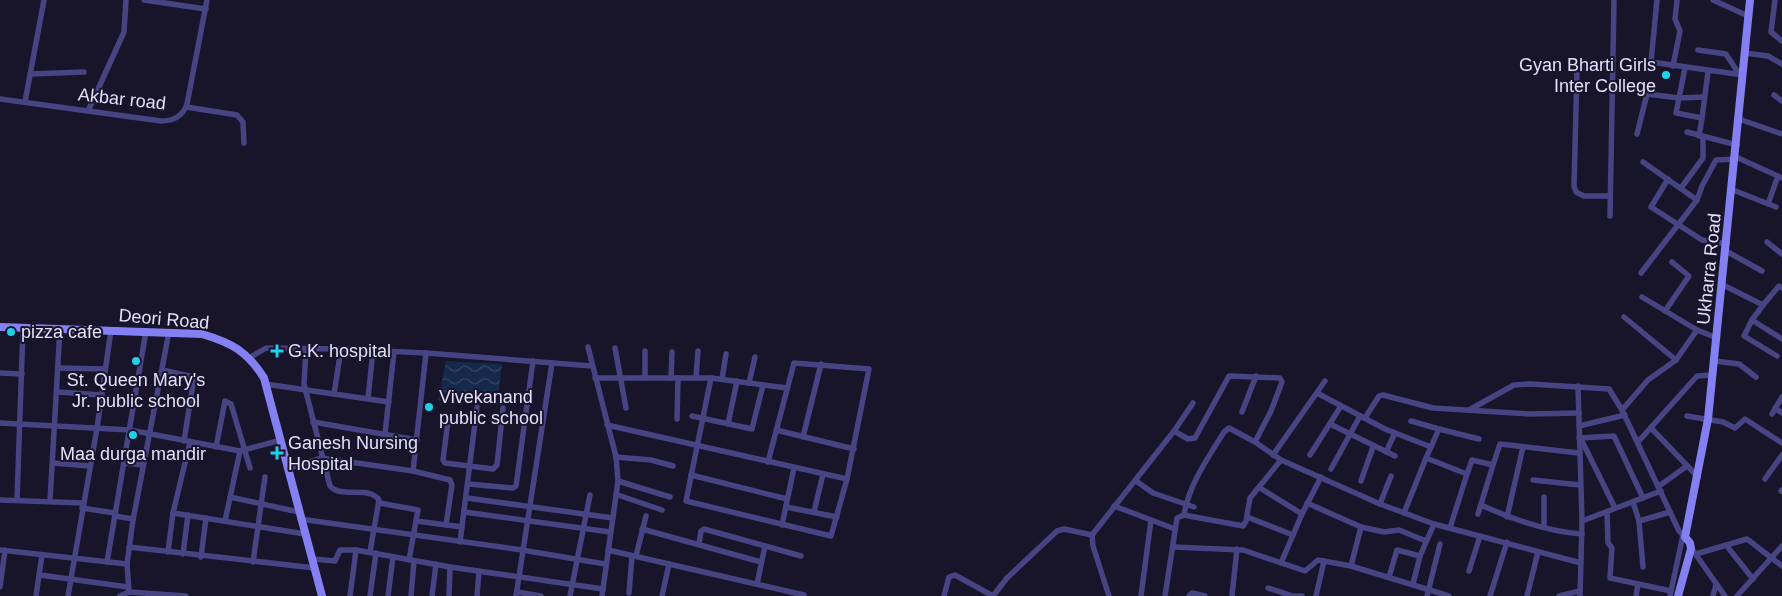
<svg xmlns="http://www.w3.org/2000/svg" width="1782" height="596" font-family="Arial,sans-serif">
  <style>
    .water { fill: url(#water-waves) }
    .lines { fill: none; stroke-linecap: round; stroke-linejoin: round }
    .street { stroke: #474483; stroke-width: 5.5 }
    .secondary { stroke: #8580f2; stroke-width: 8 }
    .poi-dot { fill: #1fd1e8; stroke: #181429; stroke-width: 2 }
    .labels { text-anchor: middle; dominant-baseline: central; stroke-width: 4; stroke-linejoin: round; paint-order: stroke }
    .poi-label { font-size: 18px; fill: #e3dffc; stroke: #181429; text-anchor: start }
    .street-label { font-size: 18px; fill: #e3dffc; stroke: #181429 }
  </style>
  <defs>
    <pattern id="water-waves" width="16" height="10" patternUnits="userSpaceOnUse" patternTransform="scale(1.25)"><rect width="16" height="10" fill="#15294c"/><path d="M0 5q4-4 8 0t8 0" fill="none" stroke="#374867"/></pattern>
  </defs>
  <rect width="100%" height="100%" fill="#181429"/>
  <polygon class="water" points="446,361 502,364 497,405 438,401"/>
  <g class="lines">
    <g class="street">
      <polyline points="144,0 206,9"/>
      <polyline points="1657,0 1651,62 1743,75"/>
      <polyline points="1713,0 1748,16"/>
      <polyline points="1775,0 1771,32 1782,41"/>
      <polyline points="1698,50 1726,54 1739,74"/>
      <polyline points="1745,53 1768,56 1782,64"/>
      <polyline points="1673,66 1680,31 1675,19 1677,0"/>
      <polyline points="1685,68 1676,113 1702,118 1699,136"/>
      <polyline points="30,74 84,72"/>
      <polyline points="1774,95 1782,101"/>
      <path d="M0 99 161 121C174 121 183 116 187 104L207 0"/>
      <polyline points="25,102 44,0"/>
      <polyline points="186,107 237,115 243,122 244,143"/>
      <polyline points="88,111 124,32 126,0"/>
      <polyline points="1702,118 1708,72"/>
      <polyline points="1739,119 1782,134"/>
      <polyline points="1687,132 1737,145"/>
      <polyline points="1637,134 1647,94 1679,98 1704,97"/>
      <polyline points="1736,157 1782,178"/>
      <polyline points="1668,179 1651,207 1702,240 1727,244"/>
      <polyline points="1681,188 1703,158 1703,137"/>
      <polyline points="1733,190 1776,207"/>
      <polyline points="1610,196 1584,196 1576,192 1574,186 1577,70 1582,66 1612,67"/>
      <polyline points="1697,200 1702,186 1716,160 1736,159"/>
      <polyline points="1768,204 1778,176"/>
      <polyline points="1610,216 1614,0"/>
      <polyline points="1767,242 1782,254"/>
      <polyline points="1726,251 1762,271"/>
      <polyline points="1641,273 1697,200 1643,162"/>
      <polyline points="1723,285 1763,305 1779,286 1782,288"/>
      <polyline points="1642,297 1697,330 1717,338"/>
      <polyline points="1763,305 1752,320 1782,339"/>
      <polyline points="1665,311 1689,276 1672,262"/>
      <polyline points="1624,317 1676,360"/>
      <polyline points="1752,320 1744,336 1777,356"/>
      <polyline points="588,347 616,457 618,481 602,596"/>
      <polyline points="615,348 626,408"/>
      <path d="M306 349 304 384 330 486C341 499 369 485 379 500L370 552"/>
      <polyline points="645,351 645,378"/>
      <polyline points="249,358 266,348 341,349 426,353 592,366"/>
      <polyline points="1715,361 1739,364 1756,377"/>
      <polyline points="59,368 105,369"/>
      <polyline points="162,370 194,377 184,441"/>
      <polyline points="0,373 22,374"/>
      <polyline points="595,378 711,378 787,388"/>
      <polyline points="671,378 672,352"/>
      <polyline points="696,378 698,351"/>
      <polyline points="711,378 686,501 831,536 847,479 869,369 794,363 768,462"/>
      <polyline points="722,379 726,354"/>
      <polyline points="749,383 755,357"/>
      <polyline points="265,384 389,402"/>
      <polyline points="1578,386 1582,521 1580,596"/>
      <polyline points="58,392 102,395"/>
      <polyline points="1317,393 1385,429 1431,447"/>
      <polyline points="334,394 341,349"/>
      <polyline points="368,398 373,351"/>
      <polyline points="1775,408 1782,413"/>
      <polyline points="1469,410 1514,385 1530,384 1609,389 1622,410 1679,531 1685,537"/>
      <polyline points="1622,410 1648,380 1676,360 1697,330"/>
      <polyline points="1242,412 1256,376"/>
      <polyline points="1772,414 1782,397"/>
      <polyline points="692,416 752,429 763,385"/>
      <polyline points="1687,416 1723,422 1735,428 1745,419 1782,443"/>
      <polyline points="1365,418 1379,396 1383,395 1433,408 1529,414 1579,413"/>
      <polyline points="677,419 678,378"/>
      <polyline points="448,421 443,460 445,463 493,469 497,465 503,408"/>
      <polyline points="1411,421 1439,429"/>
      <polyline points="313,422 417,440"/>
      <polyline points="0,423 130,430 240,451 281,440"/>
      <polyline points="728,424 737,381"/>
      <polyline points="1330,424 1395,456"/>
      <polyline points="607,425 847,479"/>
      <polyline points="1579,426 1625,415"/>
      <polyline points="1651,428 1698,477"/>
      <polyline points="776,430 854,449"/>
      <polyline points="1174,431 1188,439 1195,438 1229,376 1280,378 1282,382 1271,411 1255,442"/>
      <polyline points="385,434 394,352"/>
      <polyline points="803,437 821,364"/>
      <polyline points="1579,438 1614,436 1643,498"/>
      <polyline points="1479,439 1439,429 1426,458 1467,474 1472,460 1493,465 1500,444 1579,453"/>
      <polyline points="1581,439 1615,508"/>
      <polyline points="1638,442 1697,376 1713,375"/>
      <polyline points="216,447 225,401 231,404 250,468"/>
      <polyline points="1386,452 1395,433"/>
      <polyline points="1273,455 1325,381"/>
      <polyline points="1310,455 1341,406"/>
      <polyline points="616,457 651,460 673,466"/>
      <polyline points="53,463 90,466"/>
      <polyline points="124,463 143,465"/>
      <polyline points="289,468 322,458 413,471 450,480 452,485 446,525"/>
      <polyline points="1331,469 1360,416"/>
      <polyline points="413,471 426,353"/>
      <polyline points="691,475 787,499"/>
      <polyline points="1765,479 1782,455"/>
      <polyline points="1533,480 1580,485"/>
      <polyline points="618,481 670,497"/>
      <polyline points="1136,481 1153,493 1194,507"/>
      <polyline points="1361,481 1373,447"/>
      <polyline points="468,484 513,488 516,486 533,361"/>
      <polyline points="1659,486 1687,466"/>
      <polyline points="1260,488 1302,514"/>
      <polyline points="1781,491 1782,490"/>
      <polyline points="618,495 662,510"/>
      <polyline points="230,497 299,512"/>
      <polyline points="467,498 613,518"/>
      <polyline points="0,500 83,503"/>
      <polyline points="17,500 23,328"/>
      <polyline points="50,501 60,328"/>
      <polyline points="1633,502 1639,521 1643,567"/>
      <polyline points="379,503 418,510 409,560"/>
      <polyline points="1307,503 1361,527 1384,532 1399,530 1426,541"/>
      <polyline points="1380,504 1391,476"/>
      <path d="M1481 505C1512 519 1547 532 1582 534"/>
      <polyline points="1114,506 1175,529"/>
      <polyline points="786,507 837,517"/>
      <polyline points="82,508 115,513"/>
      <polyline points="464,512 610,532"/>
      <polyline points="814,512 823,474"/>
      <polyline points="1607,512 1608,543 1612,548 1610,578 1671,591"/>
      <polyline points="173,513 305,534"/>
      <polyline points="1404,513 1426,458"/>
      <polyline points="1478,514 1493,465"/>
      <polyline points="1184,515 1243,526 1246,521 1250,498 1281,460"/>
      <polyline points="115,516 133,519"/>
      <polyline points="1247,517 1293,535"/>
      <polyline points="1507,517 1523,447"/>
      <polyline points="300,519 522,550 605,564"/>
      <polyline points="225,521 240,451"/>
      <polyline points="416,521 462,527"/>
      <polyline points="1582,521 1661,491"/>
      <polyline points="1639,521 1670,512"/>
      <polyline points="782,525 794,468"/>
      <polyline points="1544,527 1544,497"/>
      <polyline points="1450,528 1467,474"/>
      <polyline points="642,529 761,562"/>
      <polyline points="460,542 477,407"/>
      <polyline points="699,544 701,531 704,529 801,556"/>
      <polyline points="1726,545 1753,579"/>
      <polyline points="129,547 315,568"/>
      <polyline points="1173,547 1243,550 1305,571 1318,560 1351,566 1449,596"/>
      <polyline points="0,550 127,564"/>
      <polyline points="356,550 450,567 603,589"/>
      <polyline points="608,550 804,595"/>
      <polyline points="168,552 173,513 190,442"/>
      <polyline points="1694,552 1725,596"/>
      <polyline points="183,554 188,515"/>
      <polyline points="1696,554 1747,539 1782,566"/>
      <polyline points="636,556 646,516"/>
      <polyline points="201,557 206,518"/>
      <polyline points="313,559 335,561 340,550 356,550 350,596"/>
      <polyline points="107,562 146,331"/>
      <polyline points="253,562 265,477"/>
      <polyline points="1281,563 1302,514 1321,477"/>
      <polyline points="1351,566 1361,527"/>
      <polyline points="1469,571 1480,536"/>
      <polyline points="40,575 128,587"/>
      <polyline points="1389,577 1397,550 1420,556"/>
      <polyline points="757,584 765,546"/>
      <polyline points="1413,584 1420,556 1434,524"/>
      <polyline points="0,587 5,550"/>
      <polyline points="1268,588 1293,596"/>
      <polyline points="129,592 127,564 133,520 169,332"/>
      <polyline points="517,592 541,596"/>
      <polyline points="629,593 632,556"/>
      <polyline points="36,596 42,555"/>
      <polyline points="68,596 97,428 111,330"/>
      <polyline points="120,596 129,592 186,596"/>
      <polyline points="370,596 376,553"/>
      <polyline points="388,596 393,557"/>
      <polyline points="411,596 414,561"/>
      <polyline points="432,596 436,564"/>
      <polyline points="449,596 450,567"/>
      <polyline points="477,596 479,571"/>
      <polyline points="516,596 552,363"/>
      <polyline points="570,596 590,495"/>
      <polyline points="662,596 669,564"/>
      <polyline points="944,596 949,577 955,575 993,596"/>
      <polyline points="993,596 1007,578 1057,531 1064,529 1092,535"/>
      <polyline points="1109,596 1093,546 1092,535 1174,431 1193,403"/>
      <polyline points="1141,596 1151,520"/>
      <path d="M1165 596 1177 518 1184 515C1189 484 1208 458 1224 432L1229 428 1255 442 1281 460 1380 504 1434 524 1581 563"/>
      <polyline points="1189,596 1192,593 1205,596"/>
      <polyline points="1232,596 1237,549"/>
      <polyline points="1294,596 1302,596"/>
      <polyline points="1316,596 1324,561"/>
      <polyline points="1427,596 1440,544"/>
      <polyline points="1490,596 1507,542"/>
      <polyline points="1527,596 1538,552"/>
      <polyline points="1559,596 1580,591"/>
      <polyline points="1636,596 1638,584"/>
      <polyline points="1670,596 1683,535"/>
      <polyline points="1713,596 1716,585"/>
      <polyline points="1737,596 1782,546"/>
    </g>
    <g class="secondary">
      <path d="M0 327 202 334C232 343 247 351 264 378L322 596"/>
      <polyline points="1678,596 1691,549 1690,543 1685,537 1708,419 1750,0"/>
    </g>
  </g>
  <g class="poi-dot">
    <circle cx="1666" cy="75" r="5"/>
    <circle cx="11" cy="332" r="5"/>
    <path d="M274.5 343.5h5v5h5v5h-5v5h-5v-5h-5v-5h5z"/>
    <circle cx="136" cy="361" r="5"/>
    <circle cx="429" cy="407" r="5"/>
    <circle cx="133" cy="435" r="5"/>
    <path d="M274.5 445.5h5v5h5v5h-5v5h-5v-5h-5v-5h5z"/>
  </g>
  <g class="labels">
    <g class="poi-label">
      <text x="1656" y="65" text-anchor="end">Gyan Bharti Girls<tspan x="1656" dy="21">Inter College</tspan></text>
      <text x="21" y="332">pizza cafe</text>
      <text x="288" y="351">G.K. hospital</text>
      <text x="136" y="380" text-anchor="middle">St. Queen Mary's<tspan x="136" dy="21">Jr. public school</tspan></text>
      <text x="439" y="397">Vivekanand<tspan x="439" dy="21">public school</tspan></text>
      <text x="288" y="443">Ganesh Nursing<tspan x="288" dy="21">Hospital</tspan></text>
      <text x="133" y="454" text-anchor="middle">Maa durga mandir</text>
    </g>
    <g class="street-label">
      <text transform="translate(122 99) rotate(6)">Akbar road</text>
      <text transform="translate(1709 269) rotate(-84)">Ukharra Road</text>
      <text transform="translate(164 319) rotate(5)">Deori Road</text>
    </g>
  </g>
</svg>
